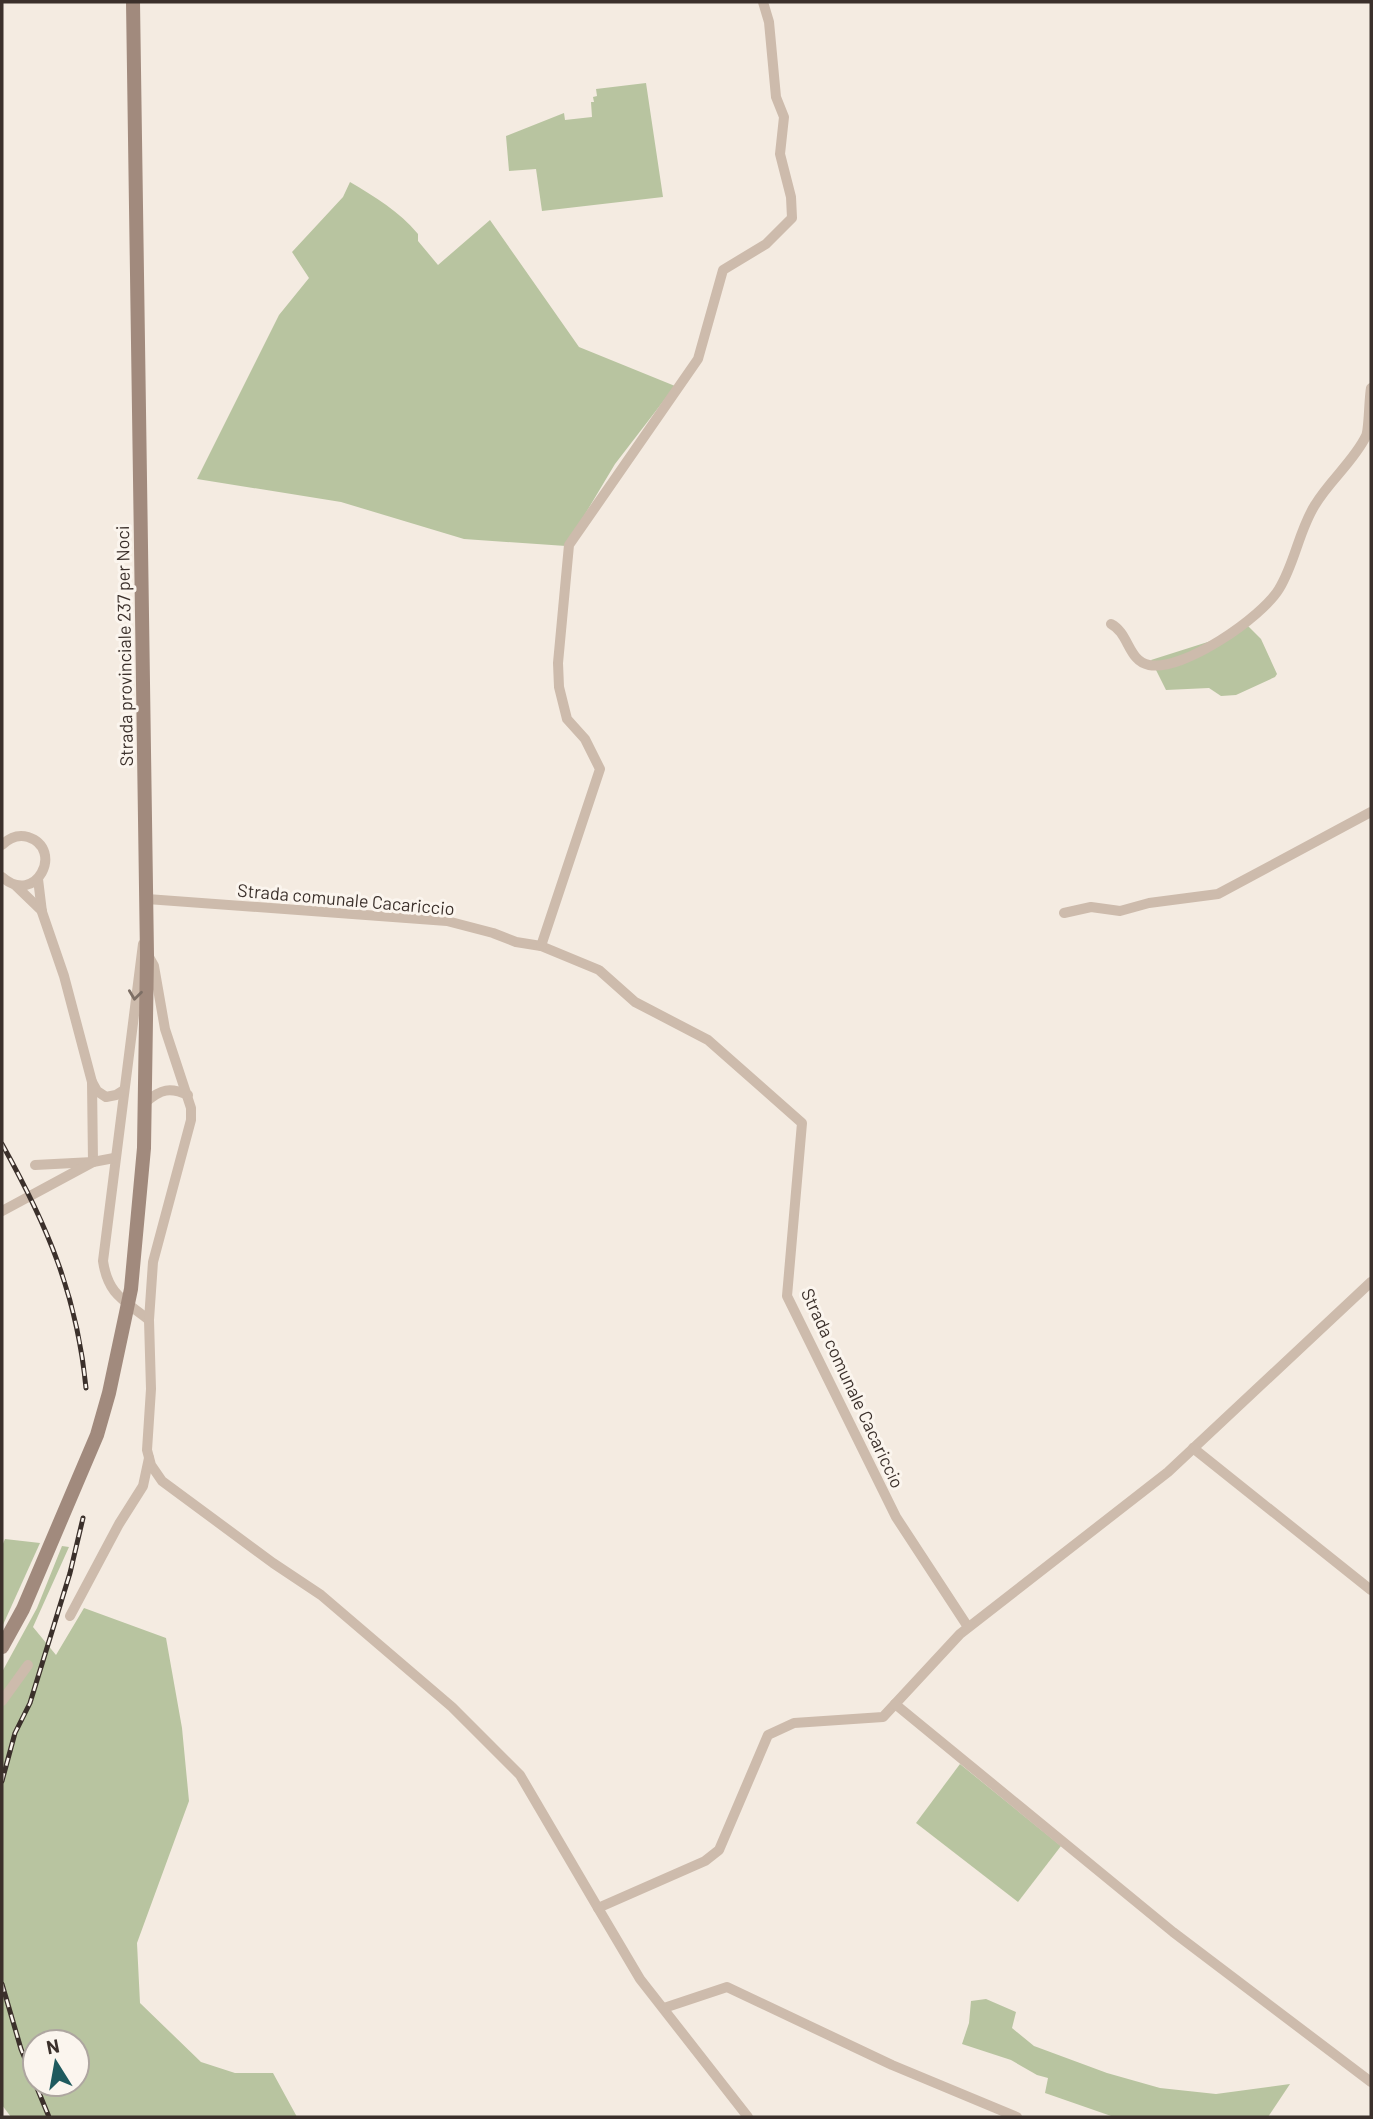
<svg xmlns="http://www.w3.org/2000/svg" width="1373" height="2119" font-family="Barlow,sans-serif">
  <style>
    .green { fill: #b8c4a0; fill-rule: evenodd }
    .lines { fill: none; stroke-linecap: round; stroke-linejoin: round }
    .street { stroke: #cdbbac; stroke-width: 10 }
    .secondary { stroke: #a18a7d; stroke-width: 14 }
    .rail-casing { stroke: #3b302b; stroke-width: 5 }
    .rail { stroke: #fbf5ee; stroke-width: 2.5; stroke-dasharray: 8; stroke-linecap: butt }
    .oneway { stroke: #7d6f65 }
    .labels { text-anchor: middle; dominant-baseline: central; stroke-width: 6; stroke-linejoin: round; paint-order: stroke }
    .street-label { font-size: 18px; fill: #3b302b; stroke: #fbf5ee }
  </style>
  <rect width="100%" height="100%" fill="#f4ebe1"/>
  <g class="green">
    <polygon points="646,83 663,197 542,211 536,169 509,171 506,136 564,113 565,120 592,117 591,102 594,102 593,97 597,96 596,89"/>
    <path d="M350 182C375 197 399 211 418 234V241L438 265 490 220 579 347 675 386 615 464 566 546 464 539 341 502 197 479 279 315 309 278 292 252 343 197Z"/>
    <polygon points="1243,621 1261,639 1277,674 1275,677 1236,695 1221,696 1209,688 1166,690 1151,660 1214,640"/>
    <polygon points="5,1539 40,1543 2,1627 2,1546"/>
    <path d="M62 1546 69 1547 33 1627 56 1655 84 1608 166 1638 182 1728 189 1801 137 1943 140 2003 201 2062 235 2073H273L297 2117H11L2 2105V1672L37 1608ZM35 2042H77V2084H35Z"/>
    <polygon points="960,1764 1061,1846 1018,1902 916,1823"/>
    <polygon points="986,1999 1016,2012 1012,2028 1034,2046 1107,2073 1160,2088 1216,2094 1290,2084 1268,2117 1114,2117 1045,2093 1048,2078 1037,2075 1011,2060 962,2044 969,2023 971,2001"/>
  </g>
  <g class="lines">
    <g class="street">
      <path d="M1111 624C1129 633 1128 661 1149 665 1183 672 1262 617 1279 589 1295 563 1299 530 1315 505 1329 481 1354 461 1366 436 1369 430 1369 399 1371 388"/>
      <path d="M2 845C9 838 18 834 28 837 65 849 36 907 2 877"/>
      <polyline points="15,885 42,911"/>
      <polyline points="147,899 447,921 493,933 516,942 541,946 599,970 635,1002 708,1040 802,1123 787,1296 896,1517 968,1627"/>
      <polyline points="1064,913 1091,907 1120,911 1149,903 1218,894 1371,812"/>
      <path d="M143 944 103 1261C108 1295 124 1300 149 1320"/>
      <polyline points="541,946 600,769 585,739 567,719 559,687 558,663 569,545 698,359 723,270 766,244 792,218 791,197 780,154 784,117 776,97 769,22 763,2"/>
      <polyline points="149,957 154,966 165,1029 191,1108 191,1120 153,1262 149,1320 151,1389 147,1450 151,1465 162,1481 273,1563 321,1595 452,1707 520,1775 598,1908 705,1861 719,1850 768,1735 794,1723 883,1717 960,1634 1168,1472 1371,1282"/>
      <polyline points="92,1082 97,1091 106,1097 116,1095 124,1090"/>
      <path d="M146 1102C161 1089 170 1087 188 1095"/>
      <polyline points="35,1165 93,1162 92,1082 64,976 42,912 38,879"/>
      <polyline points="2,1211 93,1162 114,1158"/>
      <polyline points="1193,1448 1371,1590"/>
      <polyline points="70,1616 119,1524 143,1486 149,1458"/>
      <polyline points="2,1701 28,1665"/>
      <polyline points="895,1704 1173,1932 1371,2082"/>
      <polyline points="598,1908 640,1979 748,2117"/>
      <polyline points="664,2008 727,1987 892,2065 1017,2117"/>
    </g>
    <polyline class="secondary" points="2,1647 23,1609 97,1435 109,1393 126,1313 131,1289 144,1148 147,955 133,2"/>
    <g class="rail-casing">
      <g id="rail">
        <path d="M2 1144C47 1225 77 1295 86 1388"/>
        <polyline points="2,1781 15,1733 30,1703 70,1573 83,1518"/>
        <polyline points="2,1984 21,2049 49,2117"/>
      </g>
    </g>
    <use href="#rail" class="rail"/>
  </g>
  <defs><path id="oneway-chevron" d="M-2-3.5L2.5 0L-2 3.5" fill="none" stroke-width="1.6" stroke-linecap="round" stroke-linejoin="round" transform="scale(1.75)"/></defs>
  <use class="oneway" href="#oneway-chevron" transform="translate(135 995) rotate(97)"/>
  <g class="labels">
    <g class="street-label">
      <text transform="translate(124 646) rotate(-91)">Strada provinciale 237 per Noci</text>
      <text transform="translate(346 899) rotate(5)">Strada comunale Cacariccio</text>
      <text transform="translate(853 1388) rotate(65)">Strada comunale Cacariccio</text>
    </g>
  </g>
  <rect width="1373" height="2119" fill="none" stroke="#3b302b" stroke-width="7"/>
  <g transform="translate(56 2063) rotate(349)"><circle r="33" fill="#fbf5ee" stroke="#aea6a0" stroke-width="2"/>
  <path d="M0-5L12 26L0 18L-12 26Z" fill="#1f5a5e"/>
  <text y="-10" font-size="19" font-weight="bold" text-anchor="middle" fill="#3b302b">N</text>
  </g>
</svg>
